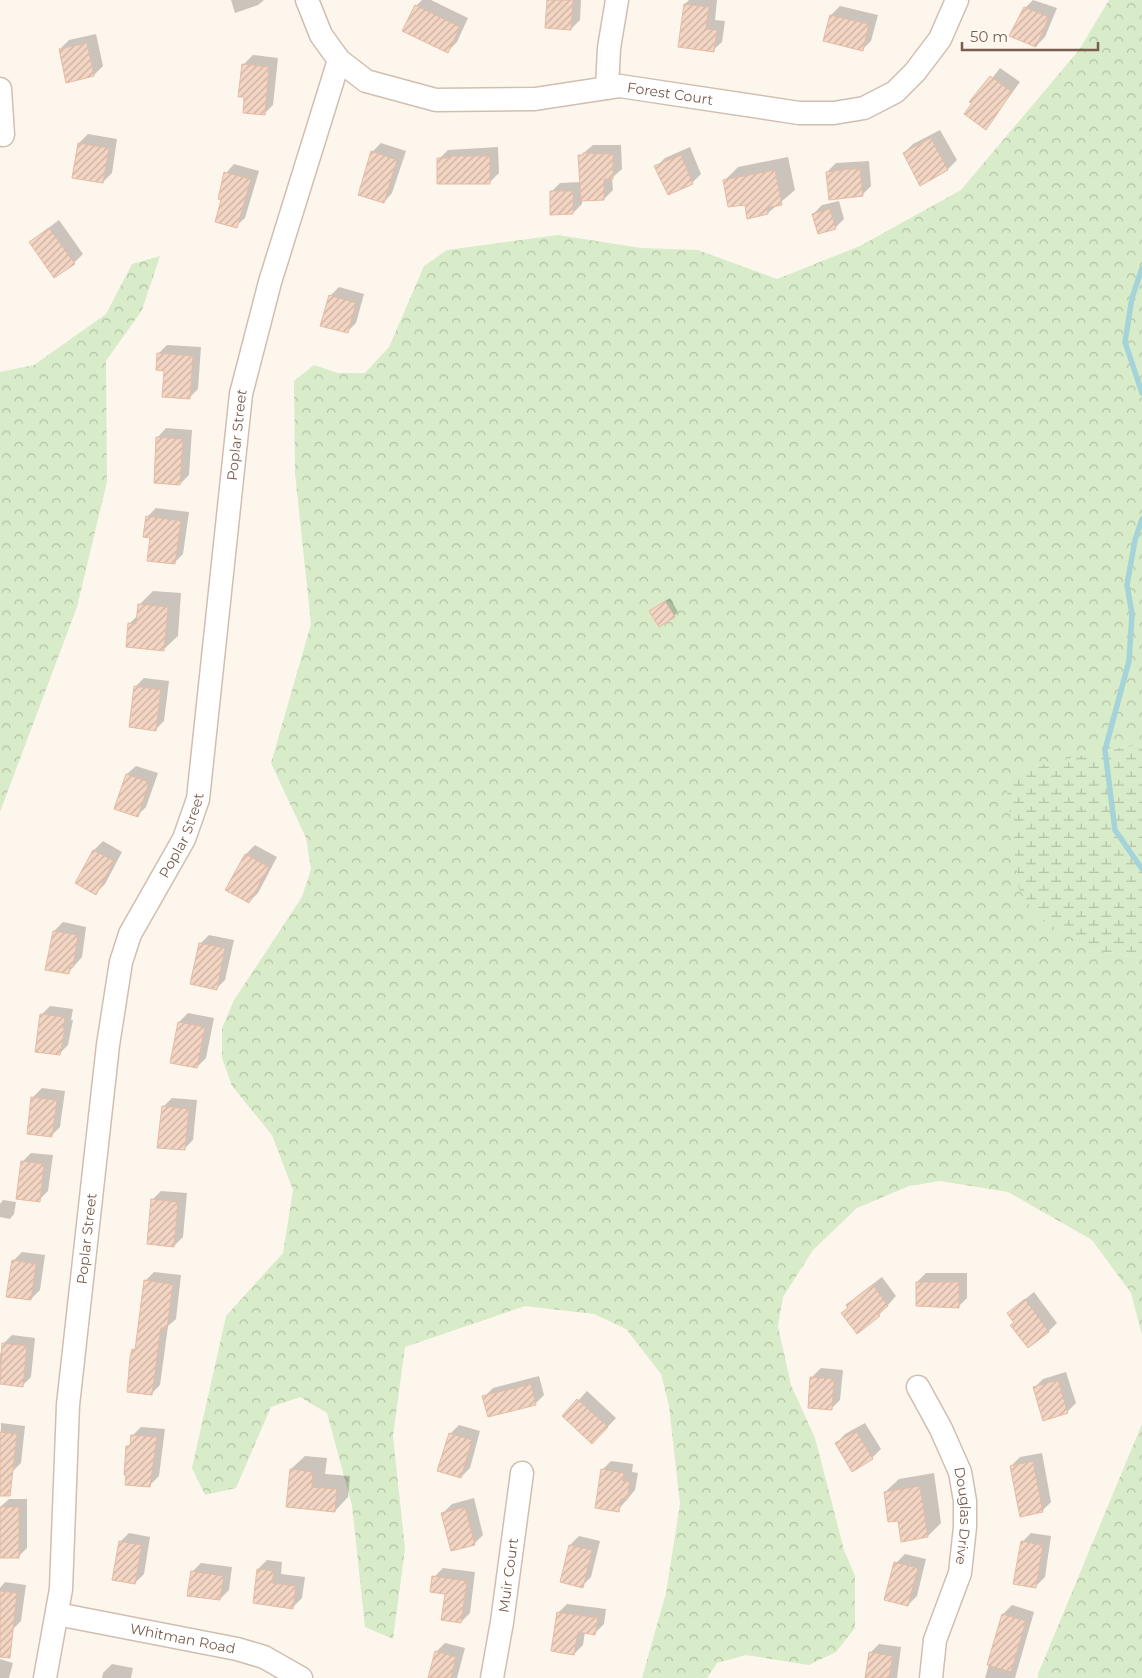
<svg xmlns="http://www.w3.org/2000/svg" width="1142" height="1678" font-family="Montserrat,sans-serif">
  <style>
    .forest { fill: url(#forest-crowns) }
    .wetland { fill: url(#wetland-marsh) }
    .shadow { fill: #0003 }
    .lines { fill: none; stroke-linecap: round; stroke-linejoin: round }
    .stream { stroke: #a5d3da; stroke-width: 5.5 }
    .building { fill: url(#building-hatch); stroke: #e6bba3 }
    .minor-casing { stroke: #d1beb0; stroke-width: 25 }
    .minor { stroke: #fff; stroke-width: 22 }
    .labels { text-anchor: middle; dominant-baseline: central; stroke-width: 4; stroke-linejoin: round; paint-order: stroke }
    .street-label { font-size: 14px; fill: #7a5c4d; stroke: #fffaf3 }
  </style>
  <defs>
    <pattern id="forest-crowns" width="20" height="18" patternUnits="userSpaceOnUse" patternTransform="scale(1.25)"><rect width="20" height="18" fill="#d8ecc9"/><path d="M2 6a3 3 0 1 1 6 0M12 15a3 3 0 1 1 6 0" fill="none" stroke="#b4c2a5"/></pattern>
    <pattern id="wetland-marsh" width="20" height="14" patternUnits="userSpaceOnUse" patternTransform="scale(1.25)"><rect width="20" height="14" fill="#d8ecc9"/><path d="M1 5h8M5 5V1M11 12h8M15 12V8" fill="none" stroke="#b4c2a5"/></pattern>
    <pattern id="building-hatch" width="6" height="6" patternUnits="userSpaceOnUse" patternTransform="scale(1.25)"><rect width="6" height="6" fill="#f3d5c3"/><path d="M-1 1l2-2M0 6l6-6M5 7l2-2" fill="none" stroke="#cab0a1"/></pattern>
  </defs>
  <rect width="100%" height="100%" fill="#fdf6ec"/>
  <g class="forest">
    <polygon points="1109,0 1142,0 1142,745 1105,750 1091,950 1142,958 1142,1335 1131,1293 1092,1240 1008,1192 940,1181 909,1186 857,1208 813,1250 783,1297 778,1326 791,1385 815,1438 844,1550 855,1576 855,1628 836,1652 809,1665 746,1655 717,1663 707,1678 642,1678 666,1593 680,1504 669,1406 661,1374 626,1329 594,1314 525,1306 405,1347 393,1436 405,1549 393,1639 365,1627 352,1506 327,1413 300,1397 271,1407 236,1488 205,1495 192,1468 226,1316 283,1253 293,1190 272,1135 232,1086 222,1058 222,1028 234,1000 302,897 311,869 306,838 271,763 311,624 295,473 294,381 314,365 338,373 365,373 389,347 424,266 447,250 558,235 641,248 698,250 777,279 860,246 961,190 1079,50"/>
    <polygon points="160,256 142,310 106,361 107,482 77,607 0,812 0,372 34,365 106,314 132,264"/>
    <polygon points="1142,1424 1142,1678 1038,1678 1038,1674"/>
  </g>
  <polygon class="wetland" points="1142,745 1142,958 1091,950 1037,917 1019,889 1007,791 1025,769 1105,750"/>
  <g class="shadow">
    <polygon points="231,0 264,0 258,5 235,13"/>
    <polygon points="422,0 431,0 468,18 457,42 448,51 416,6"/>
    <polygon points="548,0 581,0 580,20 571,29"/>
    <polygon points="689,0 717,0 715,20 725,21 722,42 713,50 685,4"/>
    <polygon points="1033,0 1057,8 1045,37 1036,46 1025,8"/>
    <polygon points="840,6 878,15 871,41 862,50 831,15"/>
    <polygon points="96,34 103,66 94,75 60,49 69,40"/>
    <polygon points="253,55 278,58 273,105 264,114 244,64"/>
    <polygon points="1000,68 1020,82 986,128 973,103"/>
    <polygon points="940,130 957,160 948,169 921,184 904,153 913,144"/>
    <polygon points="88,134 117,139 112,173 103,182 79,143"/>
    <polygon points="381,143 406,151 392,193 384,202 372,152"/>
    <polygon points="593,145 621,145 622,169 612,178 613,190 604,199 582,199 582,204 573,213 551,192 560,183 581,182 580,156"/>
    <polygon points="498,147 499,173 490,182 439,159 448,150"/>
    <polygon points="690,147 701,174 692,183 656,167 665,158"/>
    <polygon points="788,157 795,190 768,213 746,203 724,181 738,167"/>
    <polygon points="869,161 871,186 862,195 827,172 836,163"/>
    <polygon points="234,164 259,171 245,218 236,226 223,199 226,173"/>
    <polygon points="839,201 844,219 835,228 813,214 822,205"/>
    <polygon points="59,220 83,254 74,263 30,242"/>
    <polygon points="339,287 364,294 356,323 347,332 330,296"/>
    <polygon points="167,345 201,347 198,389 189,398 165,369 158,354"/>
    <polygon points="166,428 192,430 189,475 180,484 158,437"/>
    <polygon points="156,508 189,512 183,554 174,563 152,537 147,517"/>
    <polygon points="153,591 181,593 178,636 164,649 129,624 138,615 139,605"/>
    <polygon points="670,598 678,612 674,616 651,611"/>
    <polygon points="144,678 169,681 164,721 155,730 135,687"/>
    <polygon points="136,766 158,773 146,807 137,816 127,774"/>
    <polygon points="103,841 122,852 105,884 96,893 94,850"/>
    <polygon points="255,845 277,857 258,893 249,902 227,890 246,854"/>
    <polygon points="63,922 86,927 82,957 68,973 54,931"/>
    <polygon points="209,935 234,940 225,980 216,989 200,944"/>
    <polygon points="50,1006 73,1009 71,1020 73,1020 68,1045 59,1054 41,1015"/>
    <polygon points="188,1013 214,1018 206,1058 197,1067 172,1062 179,1022"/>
    <polygon points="42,1088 65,1091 60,1127 51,1136 33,1097"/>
    <polygon points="172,1098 197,1100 193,1140 184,1149 163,1107"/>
    <polygon points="31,1153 53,1155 48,1191 39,1200 22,1162"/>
    <polygon points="161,1191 187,1193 183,1237 174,1246 152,1200"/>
    <polygon points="3,1200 16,1202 14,1214 10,1219 0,1217 0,1204"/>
    <polygon points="22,1252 45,1255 40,1290 31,1299 13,1261"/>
    <polygon points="154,1272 181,1275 176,1319 168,1326 160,1385 151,1394 134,1350 137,1347 145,1281"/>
    <polygon points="926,1273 967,1273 967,1298 958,1307 917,1282"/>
    <polygon points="882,1277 896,1296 879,1315 843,1313 857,1296"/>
    <polygon points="1034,1292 1057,1323 1048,1332 1015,1322 1008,1313"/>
    <polygon points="12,1335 35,1338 31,1377 22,1386 0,1383 0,1355 3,1344"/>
    <polygon points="821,1368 843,1370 840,1400 831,1409 812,1377"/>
    <polygon points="1066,1372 1076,1403 1067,1412 1034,1388 1043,1379"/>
    <polygon points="539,1376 544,1395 535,1404 484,1397 493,1388"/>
    <polygon points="587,1391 616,1418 601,1434 564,1416"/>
    <polygon points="1,1423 25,1426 21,1463 12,1472 0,1471"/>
    <polygon points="865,1423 881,1449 872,1458 852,1470 837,1443 845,1434"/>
    <polygon points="459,1425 480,1431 470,1468 461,1477 450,1434"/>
    <polygon points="141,1427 165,1429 159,1476 150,1485 128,1446 132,1442 132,1436"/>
    <polygon points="1042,1453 1051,1502 1042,1511 1011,1466 1020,1457"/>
    <polygon points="305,1456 327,1458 325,1474 350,1476 348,1497 335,1511 291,1469"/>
    <polygon points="611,1461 633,1464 632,1472 638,1473 635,1490 618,1510 602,1470"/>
    <polygon points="934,1473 941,1523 928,1536 899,1520 885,1492 899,1479"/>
    <polygon points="474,1498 483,1535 474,1544 443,1513 452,1504"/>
    <polygon points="9,1499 27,1499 27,1548 18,1557 0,1557 0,1507"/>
    <polygon points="129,1533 150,1537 144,1574 135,1583 120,1542"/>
    <polygon points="1031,1533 1051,1536 1045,1577 1036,1586 1022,1542"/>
    <polygon points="579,1536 600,1541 591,1577 582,1586 570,1545"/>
    <polygon points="905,1554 926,1559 917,1596 908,1605 896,1563"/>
    <polygon points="267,1560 282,1562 281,1574 305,1577 302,1598 293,1607 258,1569"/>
    <polygon points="201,1563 232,1567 229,1590 220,1599 192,1572"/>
    <polygon points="443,1568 475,1572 470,1613 461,1622 447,1593 434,1577"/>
    <polygon points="5,1582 26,1585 21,1621 12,1630 0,1629 0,1588"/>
    <polygon points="567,1604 606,1609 604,1624 595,1633 585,1632 583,1645 574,1654 558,1613"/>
    <polygon points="1012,1605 1034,1612 1015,1678 985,1678 1003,1614"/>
    <polygon points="445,1643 465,1648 457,1678 429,1678 436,1652"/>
    <polygon points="879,1644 901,1647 897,1678 866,1678 870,1653"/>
    <polygon points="0,1659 13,1663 9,1678 0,1678"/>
    <polygon points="112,1664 133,1668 131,1678 102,1678 103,1673"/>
  </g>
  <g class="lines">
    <g class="stream">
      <polyline points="1142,268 1132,298 1125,342 1142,393"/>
      <polyline points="1142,519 1135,540 1127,585 1132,614 1129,661 1105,750 1115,830 1142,869"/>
    </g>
  </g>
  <g class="building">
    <polygon points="547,0 573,0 571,30 545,28"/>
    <polygon points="684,4 709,7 706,29 717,30 714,52 678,47"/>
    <polygon points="415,5 460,27 448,53 402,31"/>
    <polygon points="1024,7 1049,17 1036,47 1009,36"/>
    <polygon points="830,15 869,24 863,51 823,41"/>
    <polygon points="87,43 94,76 66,83 59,49"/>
    <polygon points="242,64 269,67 265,115 243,113 244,97 238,97"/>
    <polygon points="990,76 1012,92 986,130 964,114 972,103 969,102"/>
    <polygon points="931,138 948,170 920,186 903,153"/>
    <polygon points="78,143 109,148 103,183 72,178"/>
    <polygon points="371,151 397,160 384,203 358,195"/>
    <polygon points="583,153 613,154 613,179 604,179 604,200 581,201 578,155 583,155"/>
    <polygon points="681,155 693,184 668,195 654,166"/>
    <polygon points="451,156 490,156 490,184 437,184 437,158 451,158"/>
    <polygon points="848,169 860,169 863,196 829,200 826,172"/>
    <polygon points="775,170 782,205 767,208 768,214 747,219 745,205 728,207 723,180"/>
    <polygon points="224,172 251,179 237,228 215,222 221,200 218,199"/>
    <polygon points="550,191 573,191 573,214 550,215"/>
    <polygon points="830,209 836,229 818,234 812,214"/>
    <polygon points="49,228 75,264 54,278 29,242"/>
    <polygon points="329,295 356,303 348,333 320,326"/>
    <polygon points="157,353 193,356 190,399 162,397 164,371 156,370"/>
    <polygon points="156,437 183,439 180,485 154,483"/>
    <polygon points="146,516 181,521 175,564 147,561 150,538 143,537"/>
    <polygon points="665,601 675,617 659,627 649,611"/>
    <polygon points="138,604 168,607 164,651 126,647 128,623 136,624"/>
    <polygon points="134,686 161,690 156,731 129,727"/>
    <polygon points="126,774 149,782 138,817 114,809"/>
    <polygon points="93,850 114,861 96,895 75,883"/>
    <polygon points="245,854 269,867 249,903 225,890"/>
    <polygon points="53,931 78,935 73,967 70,967 69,974 45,970"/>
    <polygon points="199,943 225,948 217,990 190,984"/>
    <polygon points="40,1014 65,1017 63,1028 65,1029 60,1055 35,1052"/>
    <polygon points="178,1022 205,1027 197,1068 170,1063"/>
    <polygon points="31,1097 57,1100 52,1137 27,1134"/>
    <polygon points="162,1106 189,1109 185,1150 157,1148"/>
    <polygon points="21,1161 44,1164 40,1202 16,1199"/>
    <polygon points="151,1199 178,1202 174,1247 147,1244"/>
    <polygon points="12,1260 36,1264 31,1300 6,1297"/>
    <polygon points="144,1280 173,1284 167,1329 161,1328 152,1395 127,1392 130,1358 132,1349 135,1350"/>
    <polygon points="916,1282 959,1282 959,1308 916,1306"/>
    <polygon points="873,1285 888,1306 878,1314 880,1316 857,1334 841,1313 848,1308 846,1305"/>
    <polygon points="1025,1299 1049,1332 1028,1348 1010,1325 1014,1323 1007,1313"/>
    <polygon points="2,1343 27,1346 23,1387 0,1384"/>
    <polygon points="810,1377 834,1379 832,1410 808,1408"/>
    <polygon points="1058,1380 1068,1413 1043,1421 1033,1387"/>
    <polygon points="531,1384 536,1405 488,1417 482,1396"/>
    <polygon points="577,1399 608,1427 592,1444 562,1416"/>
    <polygon points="856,1431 873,1459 852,1472 835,1443"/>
    <polygon points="0,1432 17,1434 10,1496 0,1496"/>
    <polygon points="449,1433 472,1440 461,1478 437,1471"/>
    <polygon points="131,1435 157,1437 150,1487 125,1485 126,1475 124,1475 126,1446 130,1446"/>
    <polygon points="1033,1461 1043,1512 1020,1517 1010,1466"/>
    <polygon points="290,1469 313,1472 312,1487 337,1489 335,1512 286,1507"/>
    <polygon points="601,1469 624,1473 623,1481 630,1482 627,1500 621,1499 619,1512 595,1508"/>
    <polygon points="920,1486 928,1537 901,1542 898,1521 888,1522 884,1492"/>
    <rect x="0" y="1507" width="19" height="51"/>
    <polygon points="465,1507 475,1545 451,1551 441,1513"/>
    <polygon points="119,1541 142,1545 135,1584 112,1580"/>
    <polygon points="1021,1541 1043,1545 1036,1588 1013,1584"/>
    <polygon points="569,1545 592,1550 583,1588 560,1582"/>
    <polygon points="894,1562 918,1568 908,1606 884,1600"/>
    <polygon points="257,1569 274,1571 272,1583 296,1586 293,1609 253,1603"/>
    <polygon points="191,1571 224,1576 220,1600 187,1596"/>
    <polygon points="432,1576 467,1581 461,1623 441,1620 445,1594 430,1592"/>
    <polygon points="0,1591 17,1593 10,1658 0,1657"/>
    <polygon points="557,1612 598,1618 595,1635 578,1632 574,1655 551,1651"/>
    <polygon points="1002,1614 1026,1621 1011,1672 987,1665"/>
    <polygon points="435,1651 456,1657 451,1678 428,1678"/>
    <polygon points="869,1652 893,1656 889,1678 865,1678"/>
  </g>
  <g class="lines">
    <g class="minor-casing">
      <g id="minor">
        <path id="s1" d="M307 0 321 35 339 60 366 81 436 100 535 99 620 86 799 113H834L864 108 895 92 915 72 940 39 957 0"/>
        <polyline points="607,88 609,48 617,0"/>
        <polyline points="0,89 3,135"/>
        <path id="s2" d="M918 1387 941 1429 960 1472 965 1501V1527L960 1573 935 1640 931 1678"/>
        <path id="s3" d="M57 1614 237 1649 264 1657 301 1678"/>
        <path id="s4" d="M45 1678 61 1589 68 1405 108 1045 121 962 130 934 184 839 198 799 241 394 270 282 339 60"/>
        <path id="s5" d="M492 1678 502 1622 522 1473"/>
      </g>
    </g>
    <use href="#minor" class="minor"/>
  </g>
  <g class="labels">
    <g class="street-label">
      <text stroke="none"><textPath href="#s1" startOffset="411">Forest Court</textPath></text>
      <text stroke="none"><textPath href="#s4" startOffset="1268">Poplar Street</textPath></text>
      <text stroke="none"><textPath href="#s4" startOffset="862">Poplar Street</textPath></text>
      <text stroke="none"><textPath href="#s4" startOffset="442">Poplar Street</textPath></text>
      <text stroke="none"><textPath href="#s2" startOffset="139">Douglas Drive</textPath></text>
      <text stroke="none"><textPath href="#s5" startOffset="104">Muir Court</textPath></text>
      <text stroke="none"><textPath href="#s3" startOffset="128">Whitman Road</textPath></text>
    </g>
  </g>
  <path d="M962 42v8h136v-8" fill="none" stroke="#7a5c4d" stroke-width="2.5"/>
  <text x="970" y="42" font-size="15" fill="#7a5c4d" stroke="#fffaf3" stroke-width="4" paint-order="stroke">50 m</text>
</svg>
